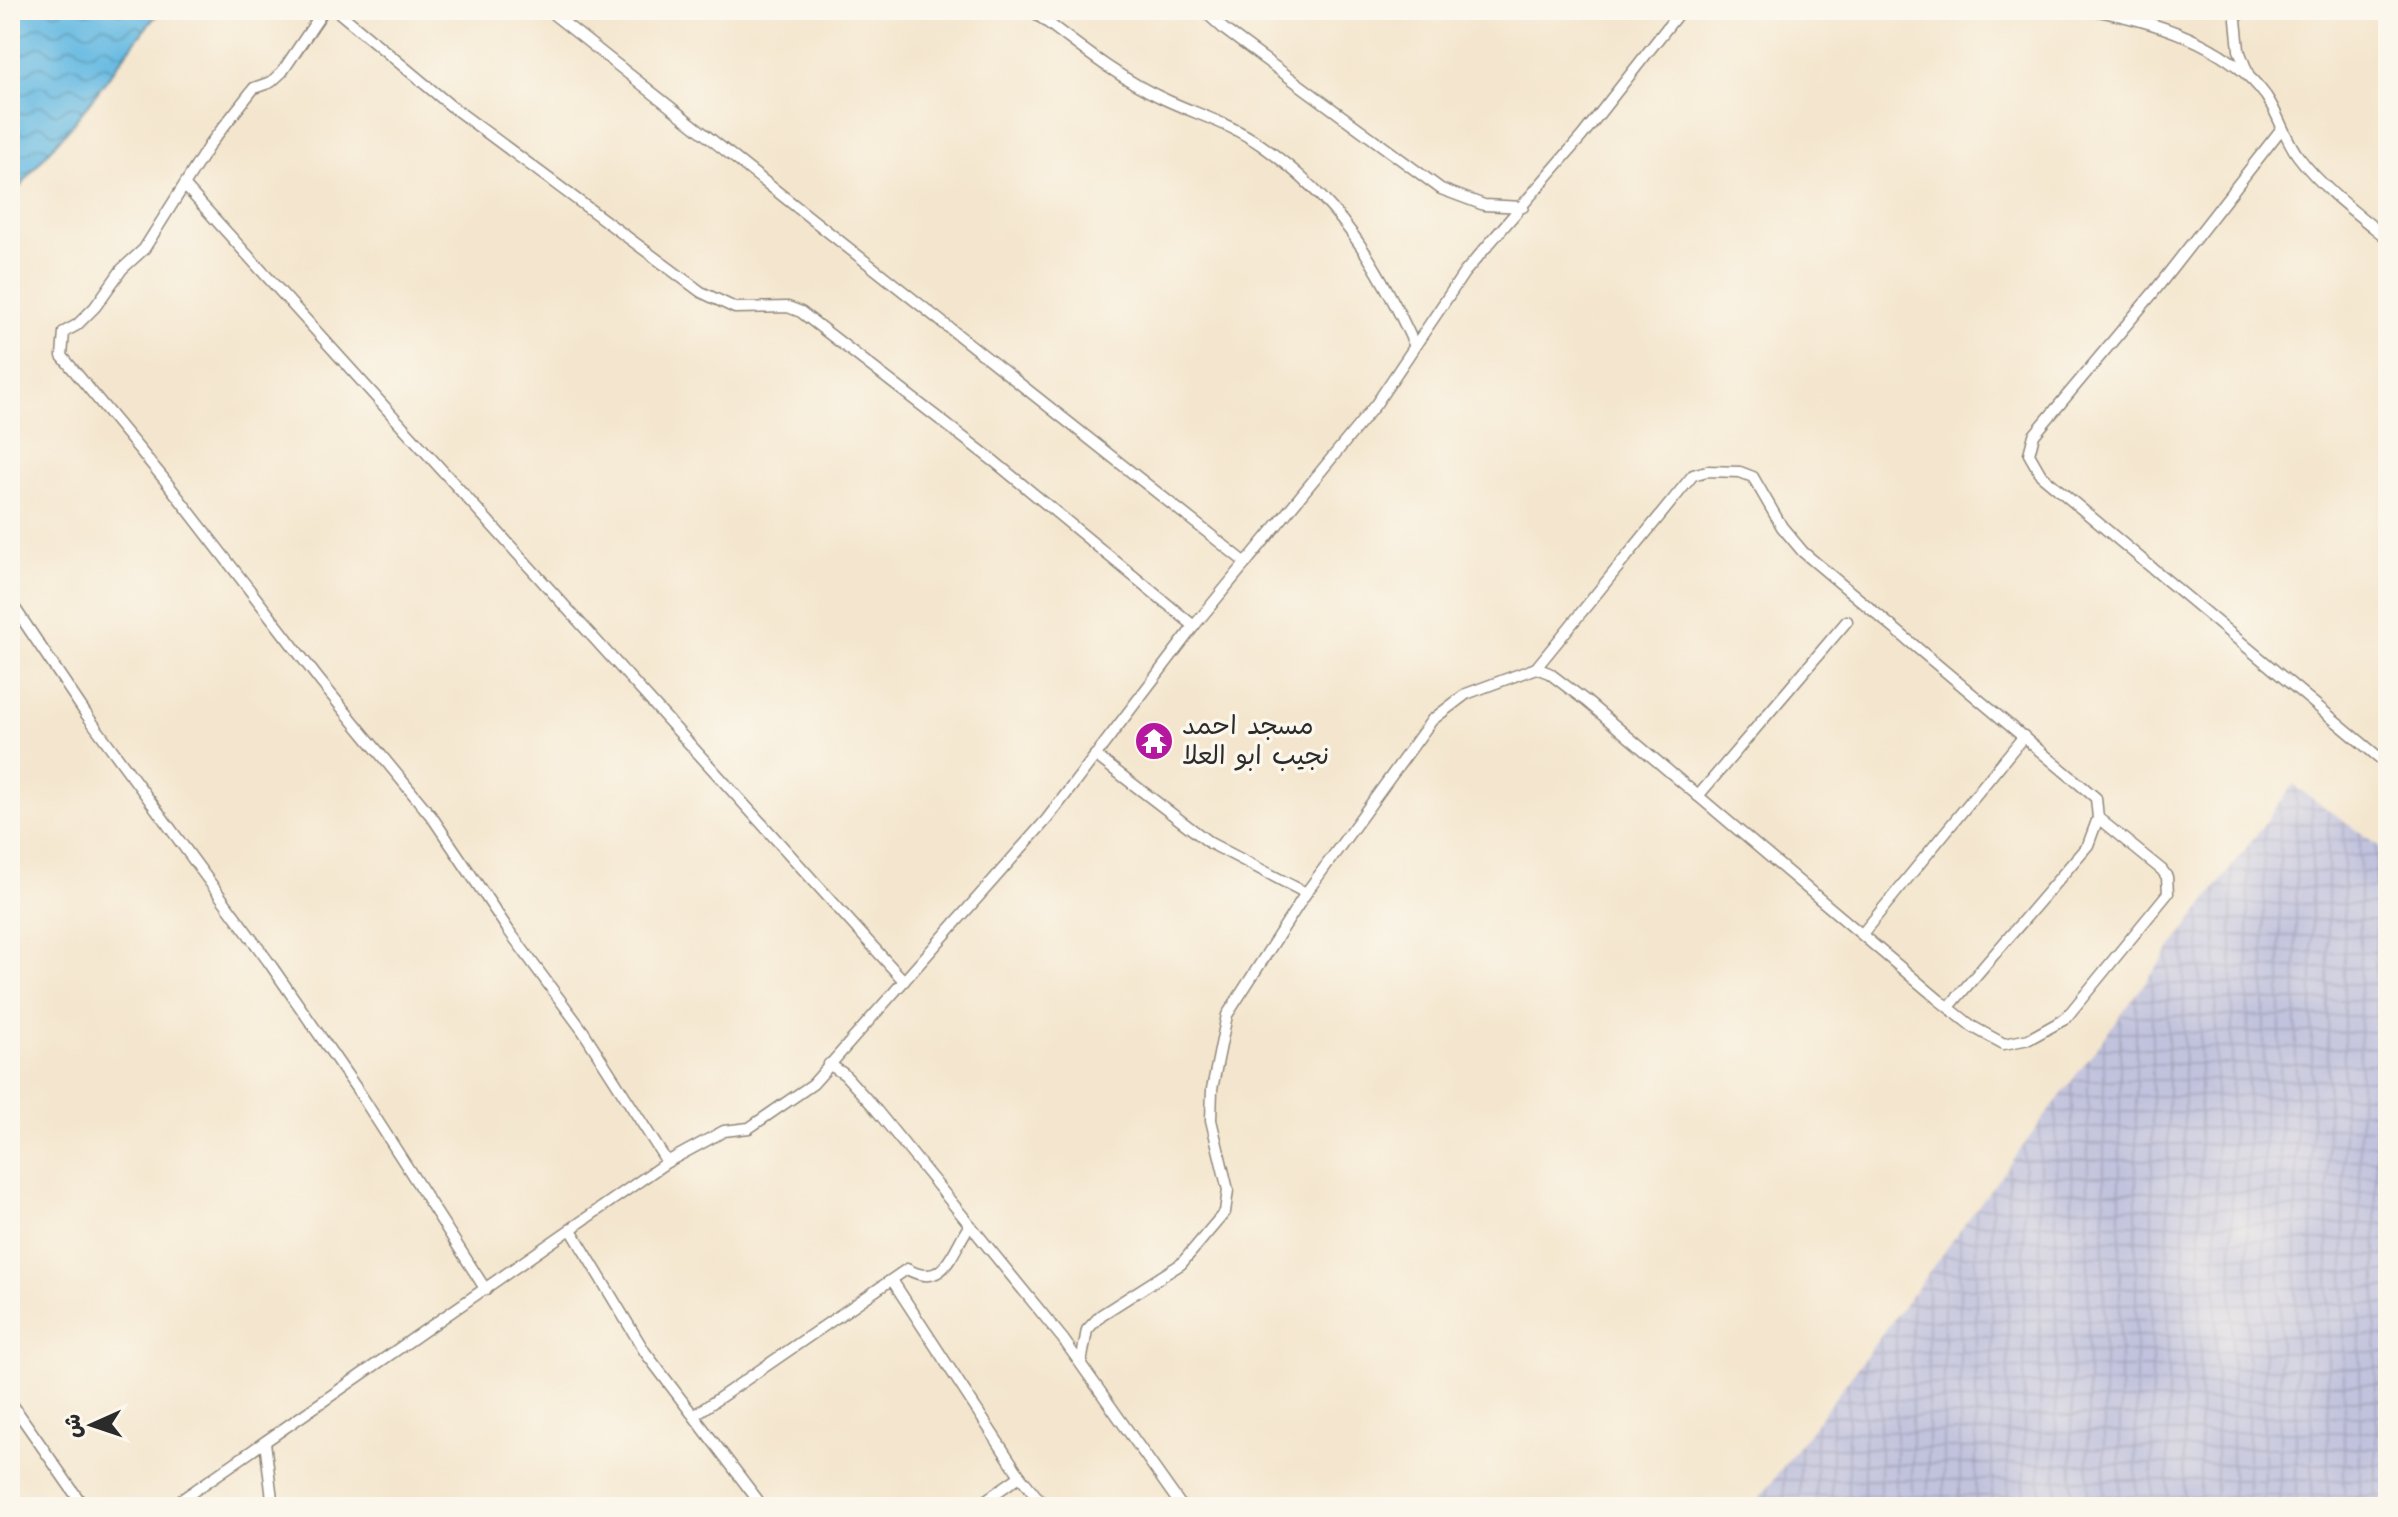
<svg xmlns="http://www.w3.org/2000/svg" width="2398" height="1517" font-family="'Architects Daughter','Playpen Sans Arabic',sans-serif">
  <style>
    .industrial { fill: url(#industrial-grid) }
    .water { fill: url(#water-waves); stroke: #487286; stroke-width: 2 }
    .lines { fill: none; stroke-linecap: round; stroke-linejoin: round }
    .street-casing { stroke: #90887c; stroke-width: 13 }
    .street { stroke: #fff; stroke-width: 10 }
    .labels { text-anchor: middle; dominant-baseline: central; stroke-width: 7; stroke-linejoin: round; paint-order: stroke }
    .poi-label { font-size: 26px; fill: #2b2b2b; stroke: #fbf7ec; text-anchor: start }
  </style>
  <defs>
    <pattern id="industrial-grid" width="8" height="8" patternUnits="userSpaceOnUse" patternTransform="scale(2)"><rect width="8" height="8" fill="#c1c2dd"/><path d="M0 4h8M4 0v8" fill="none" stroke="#a6a7be"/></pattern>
    <pattern id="water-waves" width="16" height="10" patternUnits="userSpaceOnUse" patternTransform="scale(2)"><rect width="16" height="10" fill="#66bae2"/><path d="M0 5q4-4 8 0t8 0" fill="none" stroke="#5497b7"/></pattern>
  </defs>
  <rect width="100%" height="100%" fill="#fbf7ec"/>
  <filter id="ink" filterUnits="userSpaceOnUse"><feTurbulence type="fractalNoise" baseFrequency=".0125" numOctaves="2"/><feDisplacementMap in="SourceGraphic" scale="16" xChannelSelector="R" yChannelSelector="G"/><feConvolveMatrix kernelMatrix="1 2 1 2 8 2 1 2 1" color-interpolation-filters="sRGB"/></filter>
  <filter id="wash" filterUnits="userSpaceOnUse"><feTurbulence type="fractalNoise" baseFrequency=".006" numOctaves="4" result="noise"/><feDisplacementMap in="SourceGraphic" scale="32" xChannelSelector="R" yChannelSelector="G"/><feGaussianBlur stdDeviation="1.8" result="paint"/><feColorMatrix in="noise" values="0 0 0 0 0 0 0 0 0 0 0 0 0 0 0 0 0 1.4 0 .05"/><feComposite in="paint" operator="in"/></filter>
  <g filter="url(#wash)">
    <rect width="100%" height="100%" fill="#f4e6ce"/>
    <polygon class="industrial" points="2293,785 2388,852 2388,1507 1753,1507"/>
    <path class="water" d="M10 10H161C126 49 99 94 65 133 45 155 27 176 10 201Z"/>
  </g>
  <g filter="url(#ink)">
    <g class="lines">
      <g class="street-casing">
        <g id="street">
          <polyline points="324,10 282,72 271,82 254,88 210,144 144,249 122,269 95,307 77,325 64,332 62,356 164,479 320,681 432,817 509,931 583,1031 667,1162"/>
          <polyline points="336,10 451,106 701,292 735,308 788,307 801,312 995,462 1194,626"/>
          <polyline points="548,10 1246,563"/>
          <path d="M1031 10C1073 41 1114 76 1162 98 1195 114 1230 123 1261 145 1338 199 1376 261 1414 344"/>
          <polyline points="1203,10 1225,30 1441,189 1484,205 1523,207"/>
          <path d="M2093 10C2154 21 2228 44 2266 96 2279 115 2284 137 2298 156 2322 188 2357 214 2388 239"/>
          <polyline points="2235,10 2239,50 2248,74"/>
          <polyline points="2282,128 2153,293 2034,435 2029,454 2041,475 2388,765"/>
          <polyline points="185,186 904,981"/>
          <polyline points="10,601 86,714 268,961 361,1095 486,1290"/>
          <polyline points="1536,668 1549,673 1586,701 1939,1000 1973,1027 2004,1044 2029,1039 2065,1019 2168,893 2167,877 2162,870 2098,818"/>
          <polyline points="1095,755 1210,843 1306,893"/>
          <polyline points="1698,796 1847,621"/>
          <polyline points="1862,934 2024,736"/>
          <polyline points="829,1064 844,1074 873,1106 1063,1339 1182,1507"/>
          <polyline points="572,1231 645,1352 763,1507"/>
          <polyline points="892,1280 1020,1476 1045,1507"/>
          <polyline points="1081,1363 1087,1330 1101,1315 1181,1264 1225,1212 1228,1190 1211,1120 1212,1089 1227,1015 1306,893 1432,720 1466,694 1536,668 1693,475 1707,471 1740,472 1753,477 1782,527 1803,552 2096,798 2098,818 2088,845 1949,1007"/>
          <polyline points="10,1401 84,1507"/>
          <path d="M696 1414 907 1269C946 1291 952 1249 970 1225"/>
          <polyline points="265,1442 273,1507"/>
          <polyline points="171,1507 667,1162 724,1131 749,1128 813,1084 1047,819 1194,626 1376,404 1464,273 1582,136 1681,10"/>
          <polyline points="976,1507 1020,1476"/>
        </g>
      </g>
      <use href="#street" class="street"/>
    </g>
  </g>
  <defs>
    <g id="temple-disc" transform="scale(2)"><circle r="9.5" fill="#b5179e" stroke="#fbf7ec"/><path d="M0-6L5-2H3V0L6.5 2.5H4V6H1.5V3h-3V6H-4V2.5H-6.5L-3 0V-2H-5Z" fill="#fff"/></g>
  </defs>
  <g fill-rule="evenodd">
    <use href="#temple-disc" x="1154" y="741"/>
  </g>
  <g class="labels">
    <g class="poi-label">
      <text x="1182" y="726">مسجد احمد<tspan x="1182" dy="30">نجيب ابو العلا</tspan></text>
    </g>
  </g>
  <rect width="2398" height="1517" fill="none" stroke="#fbf7ec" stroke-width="40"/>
  <g transform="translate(92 1425) rotate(267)" stroke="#fbf7ec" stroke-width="6" paint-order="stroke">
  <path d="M0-6L14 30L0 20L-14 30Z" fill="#2b2b2b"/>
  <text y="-12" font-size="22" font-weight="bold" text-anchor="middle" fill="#2b2b2b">ش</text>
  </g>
</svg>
